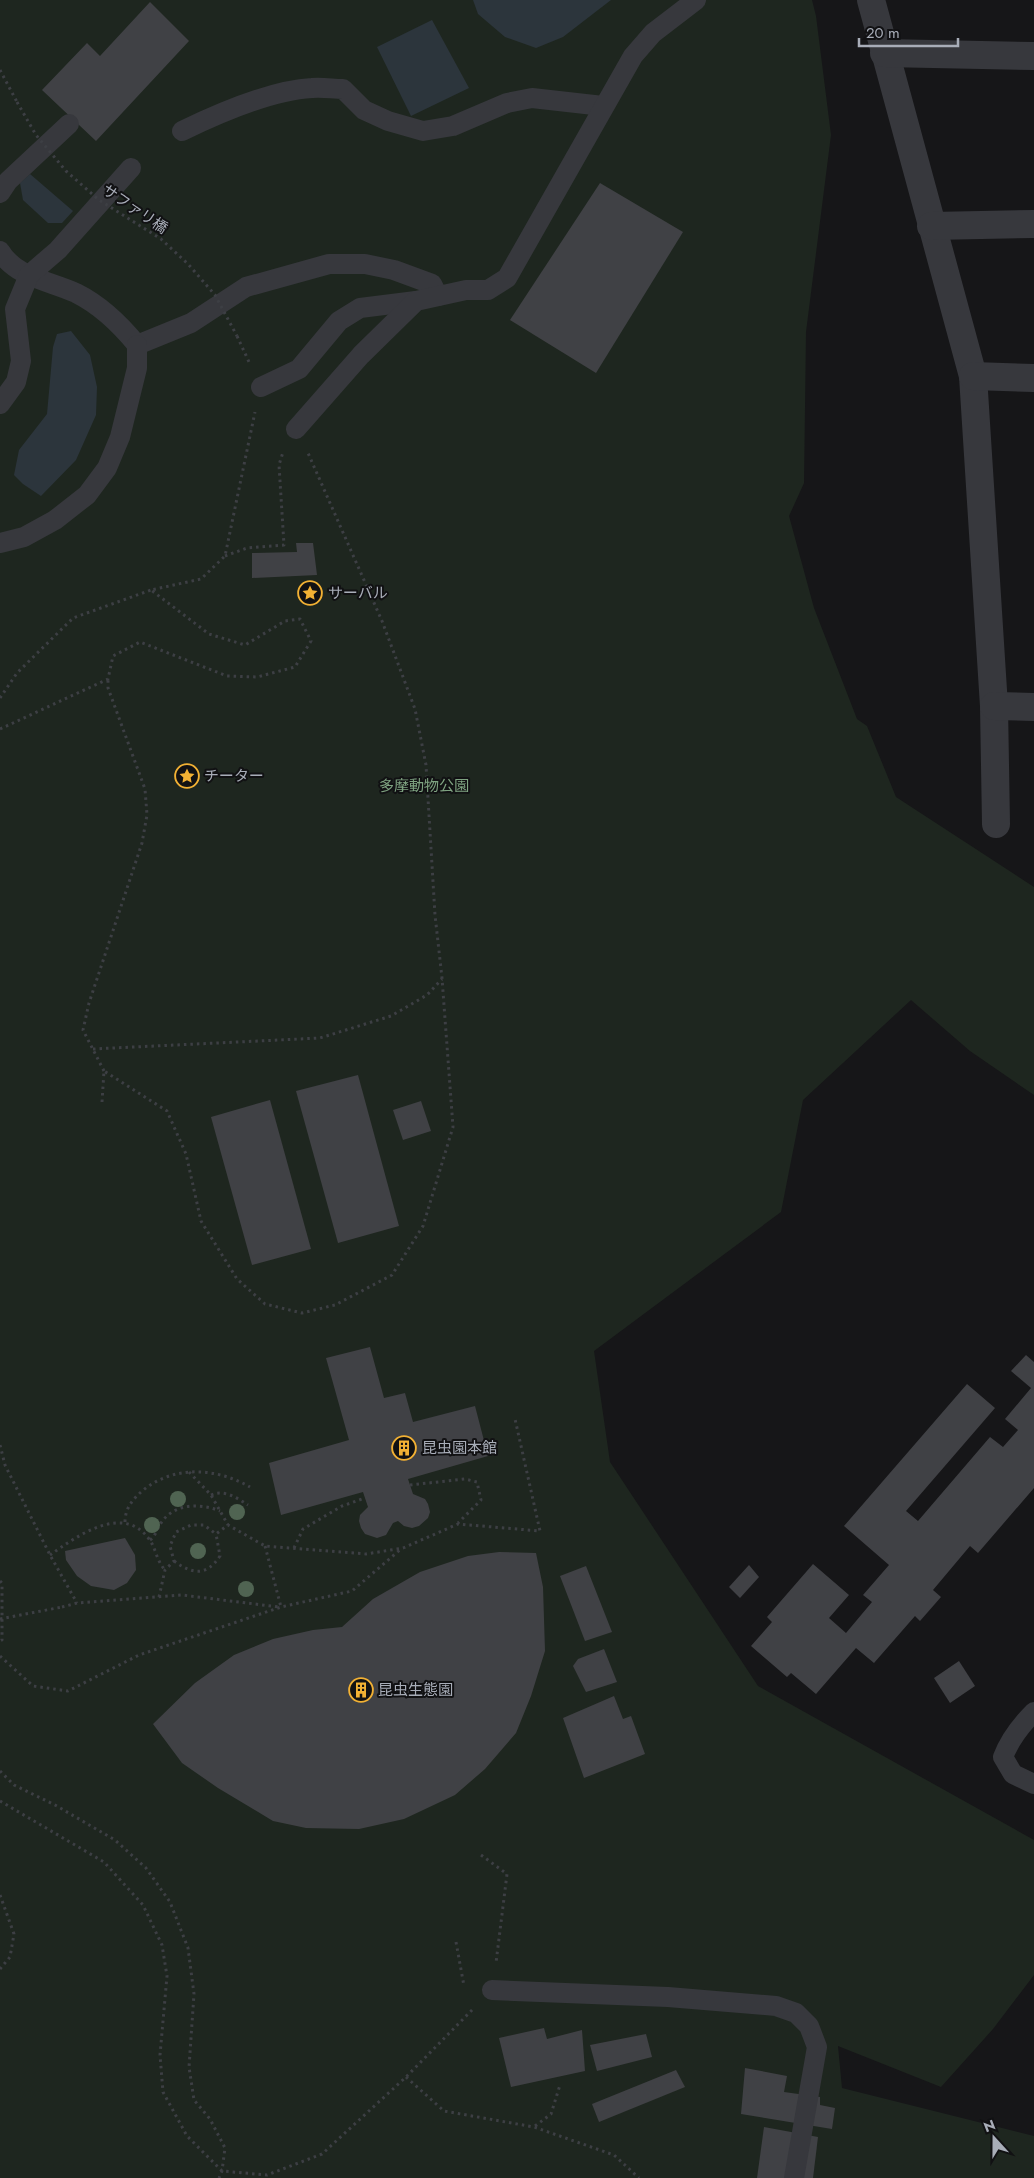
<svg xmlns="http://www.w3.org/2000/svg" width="1034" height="2178" font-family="Jost,'Noto Sans JP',sans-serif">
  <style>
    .green { fill: #1e261f }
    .water { fill: #2c353c }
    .building { fill: #404145 }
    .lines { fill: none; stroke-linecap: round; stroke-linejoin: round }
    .path { stroke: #3d3f44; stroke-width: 3; stroke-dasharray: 2.5 4; stroke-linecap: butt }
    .service { stroke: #37383d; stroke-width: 20 }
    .minor { stroke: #37383d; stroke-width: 28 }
    .path-bridge { stroke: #3d3f44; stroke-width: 3; stroke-dasharray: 2.5 4; stroke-linecap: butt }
    .tree { fill: #506452 }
    .labels { text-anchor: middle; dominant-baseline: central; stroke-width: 4; stroke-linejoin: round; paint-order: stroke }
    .street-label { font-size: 15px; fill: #a8adb8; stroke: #111113 }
    .poi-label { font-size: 15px; fill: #a8adb8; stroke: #111113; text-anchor: start }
    .park-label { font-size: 15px; fill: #7fa381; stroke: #111113 }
  </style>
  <rect width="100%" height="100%" fill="#161618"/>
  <polygon class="green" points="0,0 812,0 816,16 831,135 806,332 804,483 789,516 814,608 857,719 867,726 896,797 1034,887 1034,1095 970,1051 911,1000 803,1100 781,1212 594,1351 610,1462 758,1686 1034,1840 1034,1975 993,2029 941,2087 838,2046 842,2088 1034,2136 1034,2178 0,2178"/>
  <g class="water">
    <polygon points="473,0 611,0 563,37 536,48 505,37 478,14"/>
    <polygon points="432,20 469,88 411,116 377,47"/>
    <polygon points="30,174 73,211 62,223 48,223 23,200 20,183"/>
    <polygon points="71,331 90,355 97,387 96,415 76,460 41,496 23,484 14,475 19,450 47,414 53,347 57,334"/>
  </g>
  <g class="building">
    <polygon points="150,2 189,41 96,141 42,90 87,43 100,56"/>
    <polygon points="600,183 683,232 596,373 510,320"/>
    <polygon points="296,543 313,543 317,575 252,578 252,553 297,552"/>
    <polygon points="358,1075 399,1226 338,1243 296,1091"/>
    <polygon points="270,1100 311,1249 252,1265 211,1117"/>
    <polygon points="421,1101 431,1131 403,1140 393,1110"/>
    <polygon points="370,1347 384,1398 405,1393 413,1422 475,1406 488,1456 408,1479 413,1494 425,1499 428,1504 430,1512 428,1518 419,1526 412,1528 404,1526 398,1521 393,1523 386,1535 377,1538 365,1534 361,1528 359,1521 360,1515 368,1507 363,1492 281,1515 269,1463 349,1440 326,1358"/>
    <polygon points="1026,1355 1034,1362 1034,1488 978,1553 970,1546 933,1590 941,1597 920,1621 915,1616 874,1663 856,1648 816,1694 791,1673 787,1677 751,1646 772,1622 767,1617 813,1564 849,1595 829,1618 846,1633 872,1602 863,1595 889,1565 844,1526 967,1384 995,1408 906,1511 918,1521 990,1437 1003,1447 1018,1430 1005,1419 1031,1388 1011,1371"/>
    <polygon points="125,1538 135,1555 136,1570 127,1583 114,1590 91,1586 77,1576 66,1560 65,1551"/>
    <polygon points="499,1552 536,1553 543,1587 545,1651 531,1696 516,1733 485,1769 455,1795 404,1819 359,1829 306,1828 273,1821 218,1788 182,1763 153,1724 195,1683 234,1655 273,1639 313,1630 342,1627 373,1599 420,1572 468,1556"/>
    <polygon points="749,1565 759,1577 740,1598 729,1587"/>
    <polygon points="586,1566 612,1632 585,1641 560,1576"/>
    <polygon points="604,1649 617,1682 586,1692 573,1666 578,1659"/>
    <polygon points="959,1661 975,1686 950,1703 934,1678"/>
    <polygon points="614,1696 623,1719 631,1716 645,1754 584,1778 563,1718"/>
    <polygon points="544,2028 547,2039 582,2030 585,2071 511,2087 499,2038"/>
    <polygon points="646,2034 652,2057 597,2071 590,2045"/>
    <polygon points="745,2068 787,2076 784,2092 820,2097 820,2105 835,2108 832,2129 741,2114"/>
    <polygon points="676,2070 685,2087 599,2122 592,2104"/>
    <polygon points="764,2127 818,2137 813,2178 757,2178"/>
  </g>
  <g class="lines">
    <g class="path">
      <polyline points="0,70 17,102"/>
      <polyline points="237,336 249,362"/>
      <polyline points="225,556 247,548 284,545 279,465 283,452"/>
      <polyline points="0,698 17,673 73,618 151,590"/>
      <polyline points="0,729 108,679 113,656 140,642 227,676 257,677 295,667 311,641 300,619 285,621 245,645 209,634 151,590 201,579 225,556 255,412"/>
      <polyline points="93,1049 320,1038 391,1016 427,995 442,979"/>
      <polyline points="104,1071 83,1030 89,1003 142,843 147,815 145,789 108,688 108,679"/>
      <polyline points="102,1102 104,1071 167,1111 186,1154 201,1221 237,1279 265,1304 302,1313 335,1305 392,1275 423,1226 453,1127 442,978 435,915 426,765 415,709 382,621 308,453"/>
      <polyline points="0,1445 5,1465 50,1555 77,1603"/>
      <polyline points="189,1472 211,1495 228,1525"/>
      <polyline points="410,1485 465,1479 477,1482 481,1500 458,1523"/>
      <path d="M211 1495C224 1489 237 1498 248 1505"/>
      <path d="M125 1522C125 1509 132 1500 141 1492 172 1465 215 1467 250 1487"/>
      <path d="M150 1540C156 1536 157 1528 161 1523 174 1503 200 1503 220 1511"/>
      <polyline points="265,1546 281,1607"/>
      <polyline points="294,1548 303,1529 342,1506 365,1498"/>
      <path d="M50 1555C77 1536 123 1503 149 1539 156 1548 156 1560 165 1570"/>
      <path d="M174 1561C192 1574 206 1577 220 1556L216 1534"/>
      <polyline points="0,1581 2,1583 2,1640 0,1641"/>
      <polyline points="159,1597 165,1570 174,1561 170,1546 176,1532 191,1525 204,1525 216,1534 228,1525 265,1546 366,1554 403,1548 458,1524 540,1531 515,1419"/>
      <polyline points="62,1607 77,1603 182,1595 279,1607"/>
      <polyline points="0,1656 33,1686 68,1691 139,1655 281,1607 352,1591 401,1549"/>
      <polyline points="0,1771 14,1785 55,1805 115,1840 146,1868 170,1902 188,1948 194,1994 189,2067 194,2100 210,2119 225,2148 222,2171 219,2178"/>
      <polyline points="0,1801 104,1862 143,1905 162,1945 167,1976 160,2055 163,2092 187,2136 222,2171 267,2175 322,2154 406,2077 473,2009"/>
      <polyline points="481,1855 507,1874 496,1963"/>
      <polyline points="0,1895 14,1934 10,1957 0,1969"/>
      <polyline points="456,1942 464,1986"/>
      <polyline points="406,2077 444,2111 534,2127 614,2155 639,2178"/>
      <polyline points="535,2126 551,2114 560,2085"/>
    </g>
    <g class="service">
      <path d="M182 131C217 114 273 90 312 88 323 87 333 89 343 89L364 110 388 121 423 131 453 126 507 103 532 98 603 106"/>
      <polyline points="0,193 8,181 69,124"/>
      <path d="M0 251C15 277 50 281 76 293 100 305 120 324 137 345L191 323 246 287 329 264H365L394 270 432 284 438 296"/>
      <polyline points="261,387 299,369 339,321 360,308 416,301"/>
      <polyline points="0,404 16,382 21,361 15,309 29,275 58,250 131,168"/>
      <polyline points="296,429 361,355 416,301 466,290 488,290 507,278 633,56 653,33 696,0"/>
      <polyline points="0,543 24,537 55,520 87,495 107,468 120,437 137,368 137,345"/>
      <path d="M1034 1712C1020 1726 1010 1739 1003 1757L1013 1774 1034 1784"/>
      <polyline points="492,1990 668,1997 776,2006 796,2013 809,2026 817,2047 794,2178"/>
    </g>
    <g class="minor">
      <polyline points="871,0 973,376 994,706 996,824"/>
      <polyline points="884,53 1034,56"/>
      <polyline points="931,226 1034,224"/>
      <polyline points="973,376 1034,378"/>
      <polyline points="994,706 1034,707"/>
    </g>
    <g class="path-bridge">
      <polyline points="17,102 36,135 66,171 99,200 161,239 188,264 215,295 237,336"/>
      <polyline points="0,1619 62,1607"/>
    </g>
  </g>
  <g class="tree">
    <circle cx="178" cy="1499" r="8"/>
    <circle cx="237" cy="1512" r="8"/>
    <circle cx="152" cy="1525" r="8"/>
    <circle cx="198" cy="1551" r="8"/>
    <circle cx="246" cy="1589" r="8"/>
  </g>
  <defs>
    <g id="sight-ring" transform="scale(1.25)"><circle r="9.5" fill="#111113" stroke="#f2b134" stroke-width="1.5"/><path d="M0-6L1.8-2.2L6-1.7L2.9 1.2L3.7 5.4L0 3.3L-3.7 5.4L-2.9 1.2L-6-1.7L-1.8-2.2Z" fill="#f2b134"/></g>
    <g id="building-ring" transform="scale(1.25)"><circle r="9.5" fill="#111113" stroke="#f2b134" stroke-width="1.5"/><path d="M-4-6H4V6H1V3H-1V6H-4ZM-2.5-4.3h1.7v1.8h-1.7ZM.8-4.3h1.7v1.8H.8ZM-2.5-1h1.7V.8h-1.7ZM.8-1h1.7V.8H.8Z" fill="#f2b134"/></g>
  </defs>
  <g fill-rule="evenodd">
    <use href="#sight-ring" x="310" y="593"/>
    <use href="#sight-ring" x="187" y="776"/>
    <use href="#building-ring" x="404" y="1448"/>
    <use href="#building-ring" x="361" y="1690"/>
  </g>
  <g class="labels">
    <g class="street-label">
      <text transform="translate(135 209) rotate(34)">サファリ橋</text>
    </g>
    <g class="poi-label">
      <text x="328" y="593">サーバル</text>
      <text x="204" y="776">チーター</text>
      <text x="422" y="1448">昆虫園本館</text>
      <text x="378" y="1690">昆虫生態園</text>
    </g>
    <g class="park-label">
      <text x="424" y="786">多摩動物公園</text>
    </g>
  </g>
  <g transform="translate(994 2138) rotate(339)" stroke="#111113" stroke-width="4" paint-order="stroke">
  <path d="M0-4L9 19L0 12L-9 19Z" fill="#a8adb8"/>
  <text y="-8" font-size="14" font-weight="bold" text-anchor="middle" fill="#a8adb8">N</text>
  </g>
  <path d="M859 38v8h99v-8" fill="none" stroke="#a8adb8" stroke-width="2.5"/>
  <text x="866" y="38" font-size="15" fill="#a8adb8" stroke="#111113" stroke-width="4" paint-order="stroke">20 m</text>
</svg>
